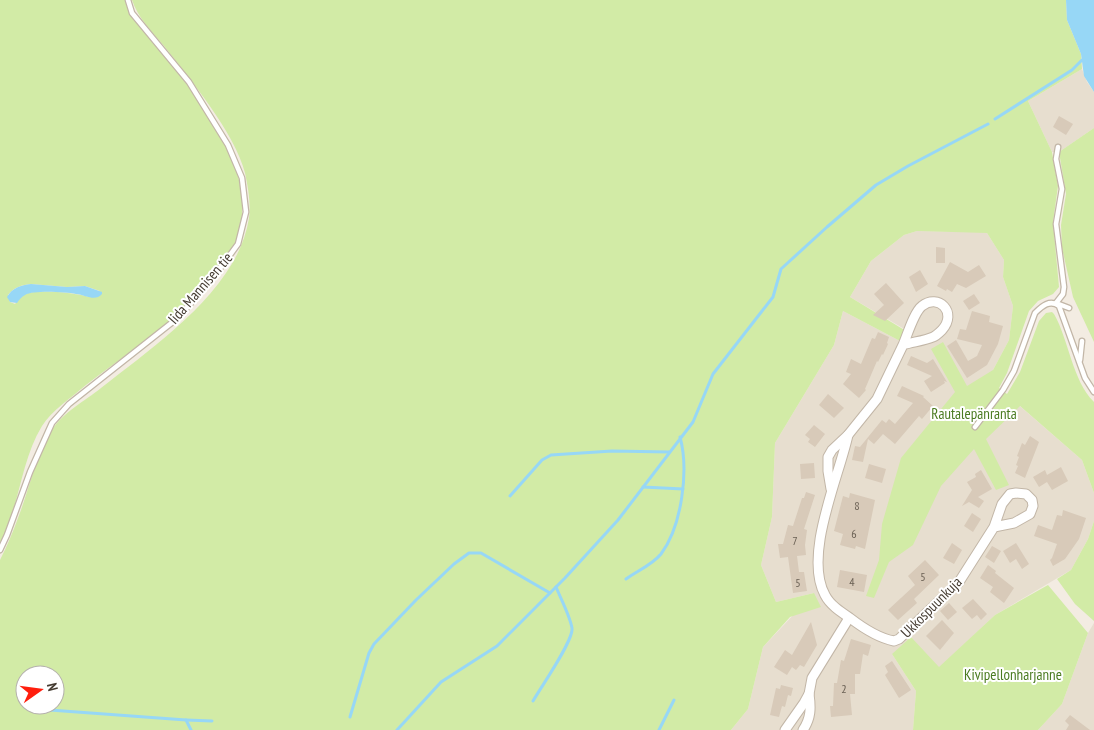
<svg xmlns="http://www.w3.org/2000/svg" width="1094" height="730" font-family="'PT Sans Narrow',sans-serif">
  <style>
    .residential { fill: #e7decf }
    .green { fill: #d2eba6; fill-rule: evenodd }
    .water { fill: #97d7f6 }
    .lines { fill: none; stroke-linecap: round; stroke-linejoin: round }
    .stream { stroke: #97d7f6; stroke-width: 3 }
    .building { fill: #d8cab9 }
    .service-casing { stroke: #c2b6a7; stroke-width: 7 }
    .minor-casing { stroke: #c2b6a7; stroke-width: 11 }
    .service { stroke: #fff; stroke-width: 4.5 }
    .minor { stroke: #fff; stroke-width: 9 }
    .labels { text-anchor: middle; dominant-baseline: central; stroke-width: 4; stroke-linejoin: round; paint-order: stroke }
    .number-label { font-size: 12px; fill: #6a6054 }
    .street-label { font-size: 15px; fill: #453c32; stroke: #fff }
    .park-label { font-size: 15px; fill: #4a7b21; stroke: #fff }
  </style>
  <rect width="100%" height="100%" fill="#f3ece2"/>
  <g class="residential">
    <polygon points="1082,69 1087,82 1094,92 1094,128 1059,152 1052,152 1028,101"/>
    <polygon points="917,231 984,232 987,233 1004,260 1003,277 1013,306 1009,340 993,370 999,388 1082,460 1094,493 1094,521 1088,539 1071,570 995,615 939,668 892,654 916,691 913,730 731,730 748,709 763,647 814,593 776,602 761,565 772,517 775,443 834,345 843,311 900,341 906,330 850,297 871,261 904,235"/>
    <polygon points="1094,623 1094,730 1038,730 1062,704 1088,633"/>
  </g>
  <g class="green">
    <path d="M0 0H126C133 21 149 35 162 52 190 88 224 130 237 173 243 192 244 214 239 233 235 248 224 259 215 271 198 292 182 311 161 328 137 348 110 366 86 385 71 398 52 410 42 426 20 462 20 507 0 543ZM31 284 67 287 85 286 100 291 89 297C77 293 34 288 23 295 20 297 18 301 15 304L10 302 8 295C14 287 22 285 31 284Z"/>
    <path d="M132 0H1066L1067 20 1081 54 1082 69 1028 101 1052 152 1058 186 1053 222 1059 287 1053 294 1038 301 1029 311 1007 373 999 388 1007 394 1020 372 1039 321 1046 313 1052 312 1054 314C1069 340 1072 380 1094 402V493L1082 460 1020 406 986 439 1009 485 996 490 974 449 941 486 913 545 889 562 874 598 866 596 879 560 882 524 901 458 955 392 931 349 943 342 967 386 993 370 1009 340 1013 306 1003 277 1004 260 987 233 917 231 904 235 871 261 850 297 906 331 900 341 843 311 834 345 775 443 772 517 761 565 776 602 814 593 821 607 790 617 763 647 748 709 731 730H0V560C7 546 13 532 18 518 29 490 36 455 52 430 63 412 85 401 101 388 154 346 238 290 249 218 251 204 248 187 245 173 235 133 190 79 164 46 152 32 138 18 132 0ZM25 675H55V705H25Z"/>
    <polygon points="1094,128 1094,342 1073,297 1062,248 1061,225 1066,194 1059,152"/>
    <polygon points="1094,521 1094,621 1075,604 1057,579 1071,570 1088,539"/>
    <polygon points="1048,585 1088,633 1062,704 1038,730 913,730 916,691 892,654 911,637 939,667 995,615"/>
  </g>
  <g class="water">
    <polygon points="1066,0 1094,0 1094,92 1084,76 1081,54 1067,20"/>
    <path d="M31 284 67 287 85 286 102 292V294C95 302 86 295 76 294 65 292 34 290 25 295 21 297 19 300 17 303L10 302 7 297C12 288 21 285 31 284Z"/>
  </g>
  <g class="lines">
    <g class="stream">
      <polyline points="995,119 1072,70 1082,60"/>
      <polyline points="643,487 683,489"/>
      <polyline points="510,496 542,460 551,455 612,451 669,452"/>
      <path d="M626 579C637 571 652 565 661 554 682 526 689 470 680 437"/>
      <path d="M533 701C541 687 574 640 572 628 570 616 561 599 556 587"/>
      <polyline points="36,709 186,720 191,730"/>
      <polyline points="350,717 369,653 374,644 416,600 454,564 469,553 481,553 550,593"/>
      <polyline points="186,720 212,721"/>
      <polyline points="397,730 441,682 497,646 565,578 618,520 693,422 713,374 773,297 781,269 827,227 876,185 908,166 988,124"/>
      <polyline points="659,730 674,700"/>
    </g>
  </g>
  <g class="building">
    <polygon points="1059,116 1073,124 1066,135 1053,127"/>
    <polygon points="936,247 945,248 945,263 936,263"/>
    <polygon points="950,262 968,272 979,265 986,276 966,288 957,284 952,292 947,289 946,291 937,286"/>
    <polygon points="920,270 928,284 916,292 909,277"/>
    <polygon points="886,283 904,303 885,321 873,315 884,305 874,294"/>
    <polygon points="974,294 980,303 969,310 963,301"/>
    <polygon points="972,311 990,316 989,322 1003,326 998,344 987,365 967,378 947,346 956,340 968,361 977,356 982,345 957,339 960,329 966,330"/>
    <polygon points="878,332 889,337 887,343 888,344 883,355 882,354 878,362 877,361 865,389 866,390 859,398 843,384 851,374 846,372 851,359 861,364 872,338 875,339"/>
    <polygon points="911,356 927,363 933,359 947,382 944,381 945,383 931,392 924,381 932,376 907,365"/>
    <polygon points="902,386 924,396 923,397 933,406 922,419 919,416 895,444 883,434 874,444 868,439 863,462 852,460 855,446 860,447 882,420 886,423 889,419 895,424 913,403 897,396"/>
    <polygon points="828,394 844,408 834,418 819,405"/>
    <polygon points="814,425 825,434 815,447 808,442 810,439 805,435"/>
    <polygon points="1030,436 1039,442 1025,478 1015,473 1018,466 1016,465 1019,457 1017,456 1022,443 1025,445"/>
    <polygon points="814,463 815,478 801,479 800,464"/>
    <polygon points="869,464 886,469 882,483 865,478"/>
    <polygon points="1061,467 1068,481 1052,490 1047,482 1039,487 1033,477 1045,470 1047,475"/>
    <polygon points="981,470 992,489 978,497 984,501 979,508 969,502 962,506 972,490 967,482 976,477 975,474"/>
    <polygon points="806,492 815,495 804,529 807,530 805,545 806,555 797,556 799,572 804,572 807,591 793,593 788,557 780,558 778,544 783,544 788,525 793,526 802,498 804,498"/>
    <polygon points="850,493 875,500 865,549 856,546 855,549 840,545 843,534 834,531 843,496 849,498"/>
    <polygon points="1063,510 1086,518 1079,539 1065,559 1053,566 1050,560 1052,558 1057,544 1034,536 1038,525 1052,530 1057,515 1062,516"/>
    <polygon points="972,513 981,519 973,532 964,526"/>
    <polygon points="952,543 962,550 954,564 943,558"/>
    <polygon points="1016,543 1029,564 1022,569 1016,559 1010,563 1003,551"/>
    <polygon points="992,546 1001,551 994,563 985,557"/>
    <polygon points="925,560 939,575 914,599 917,603 898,620 888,610 915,585 908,576"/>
    <polygon points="988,565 996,571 995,573 1014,588 1004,603 990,592 993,587 980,578"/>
    <polygon points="840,570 867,575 864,592 837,587"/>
    <polygon points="973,599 987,614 981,620 977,615 972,619 962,608"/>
    <polygon points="949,603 957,612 948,620 940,611"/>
    <polygon points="942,620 954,633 940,650 926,636"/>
    <polygon points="811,622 817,645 804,667 800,665 796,670 792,667 787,675 774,667 785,650 792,655"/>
    <polygon points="851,639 871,645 868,656 863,654 860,674 855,674 855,694 850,694 852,715 831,717 830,706 833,706 834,683 837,683 841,660 844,661"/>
    <polygon points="892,661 911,690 899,698 885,675 888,672 885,666"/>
    <polygon points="781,685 793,688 791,696 788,695 785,707 782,706 779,717 770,715 776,688 780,689"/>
    <polygon points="1070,715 1090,730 1066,730 1069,725 1065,721"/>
  </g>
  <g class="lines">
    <g class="service-casing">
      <g id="service">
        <polyline points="1058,147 1056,159 1062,189 1056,224 1064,287 1063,294 1056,303 1069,308"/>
        <polyline points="1080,360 1082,341"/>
        <path d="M975 427 1003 390 1014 371 1035 313C1042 306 1050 299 1059 306L1085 378 1094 392"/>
        <polyline points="0,550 7,535 30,472 52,423 69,404 179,317 216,274 238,244 246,212 242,178 228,145 189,82 132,13 128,0"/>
      </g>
    </g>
    <g class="minor-casing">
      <g id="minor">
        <path d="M848 435C839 477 803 555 825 595 830 605 841 612 850 618 863 628 878 638 894 641L899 639 959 582 994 527 1002 504 1010 494 1016 493 1026 494 1032 500 1033 506 1030 514 1014 523 994 527"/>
        <path d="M831 489 828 471V457L832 450 848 435 877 399 903 345C912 342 924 341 933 337 936 336 940 332 942 330 958 312 938 293 922 306 914 312 907 336 903 345"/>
        <polyline points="785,730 804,703 809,694 812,678 849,618"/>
        <path d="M803 730C811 718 811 708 809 694"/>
      </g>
    </g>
    <use href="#service" class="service"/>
    <use href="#minor" class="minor"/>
  </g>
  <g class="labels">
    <g class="number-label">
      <text x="857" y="505">8</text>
      <text x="854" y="533">6</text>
      <text x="795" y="540">7</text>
      <text x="923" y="576">5</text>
      <text x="852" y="581">4</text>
      <text x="798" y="582">5</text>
      <text x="844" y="688">2</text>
    </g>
    <g class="street-label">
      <text transform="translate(200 288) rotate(-49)">Iida Mannisen tie</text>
      <text transform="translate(931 607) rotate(-45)">Ukkospuunkuja</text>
    </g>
    <g class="park-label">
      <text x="974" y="413">Rautalepänranta</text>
      <text x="1013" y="674">Kivipellonharjanne</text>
    </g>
  </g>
  <g transform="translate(40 690) rotate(76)"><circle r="24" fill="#ffffff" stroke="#b5b1ad"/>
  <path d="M0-4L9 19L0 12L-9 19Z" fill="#ff1e0d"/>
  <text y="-8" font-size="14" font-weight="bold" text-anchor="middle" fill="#453c32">N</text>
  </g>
</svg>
